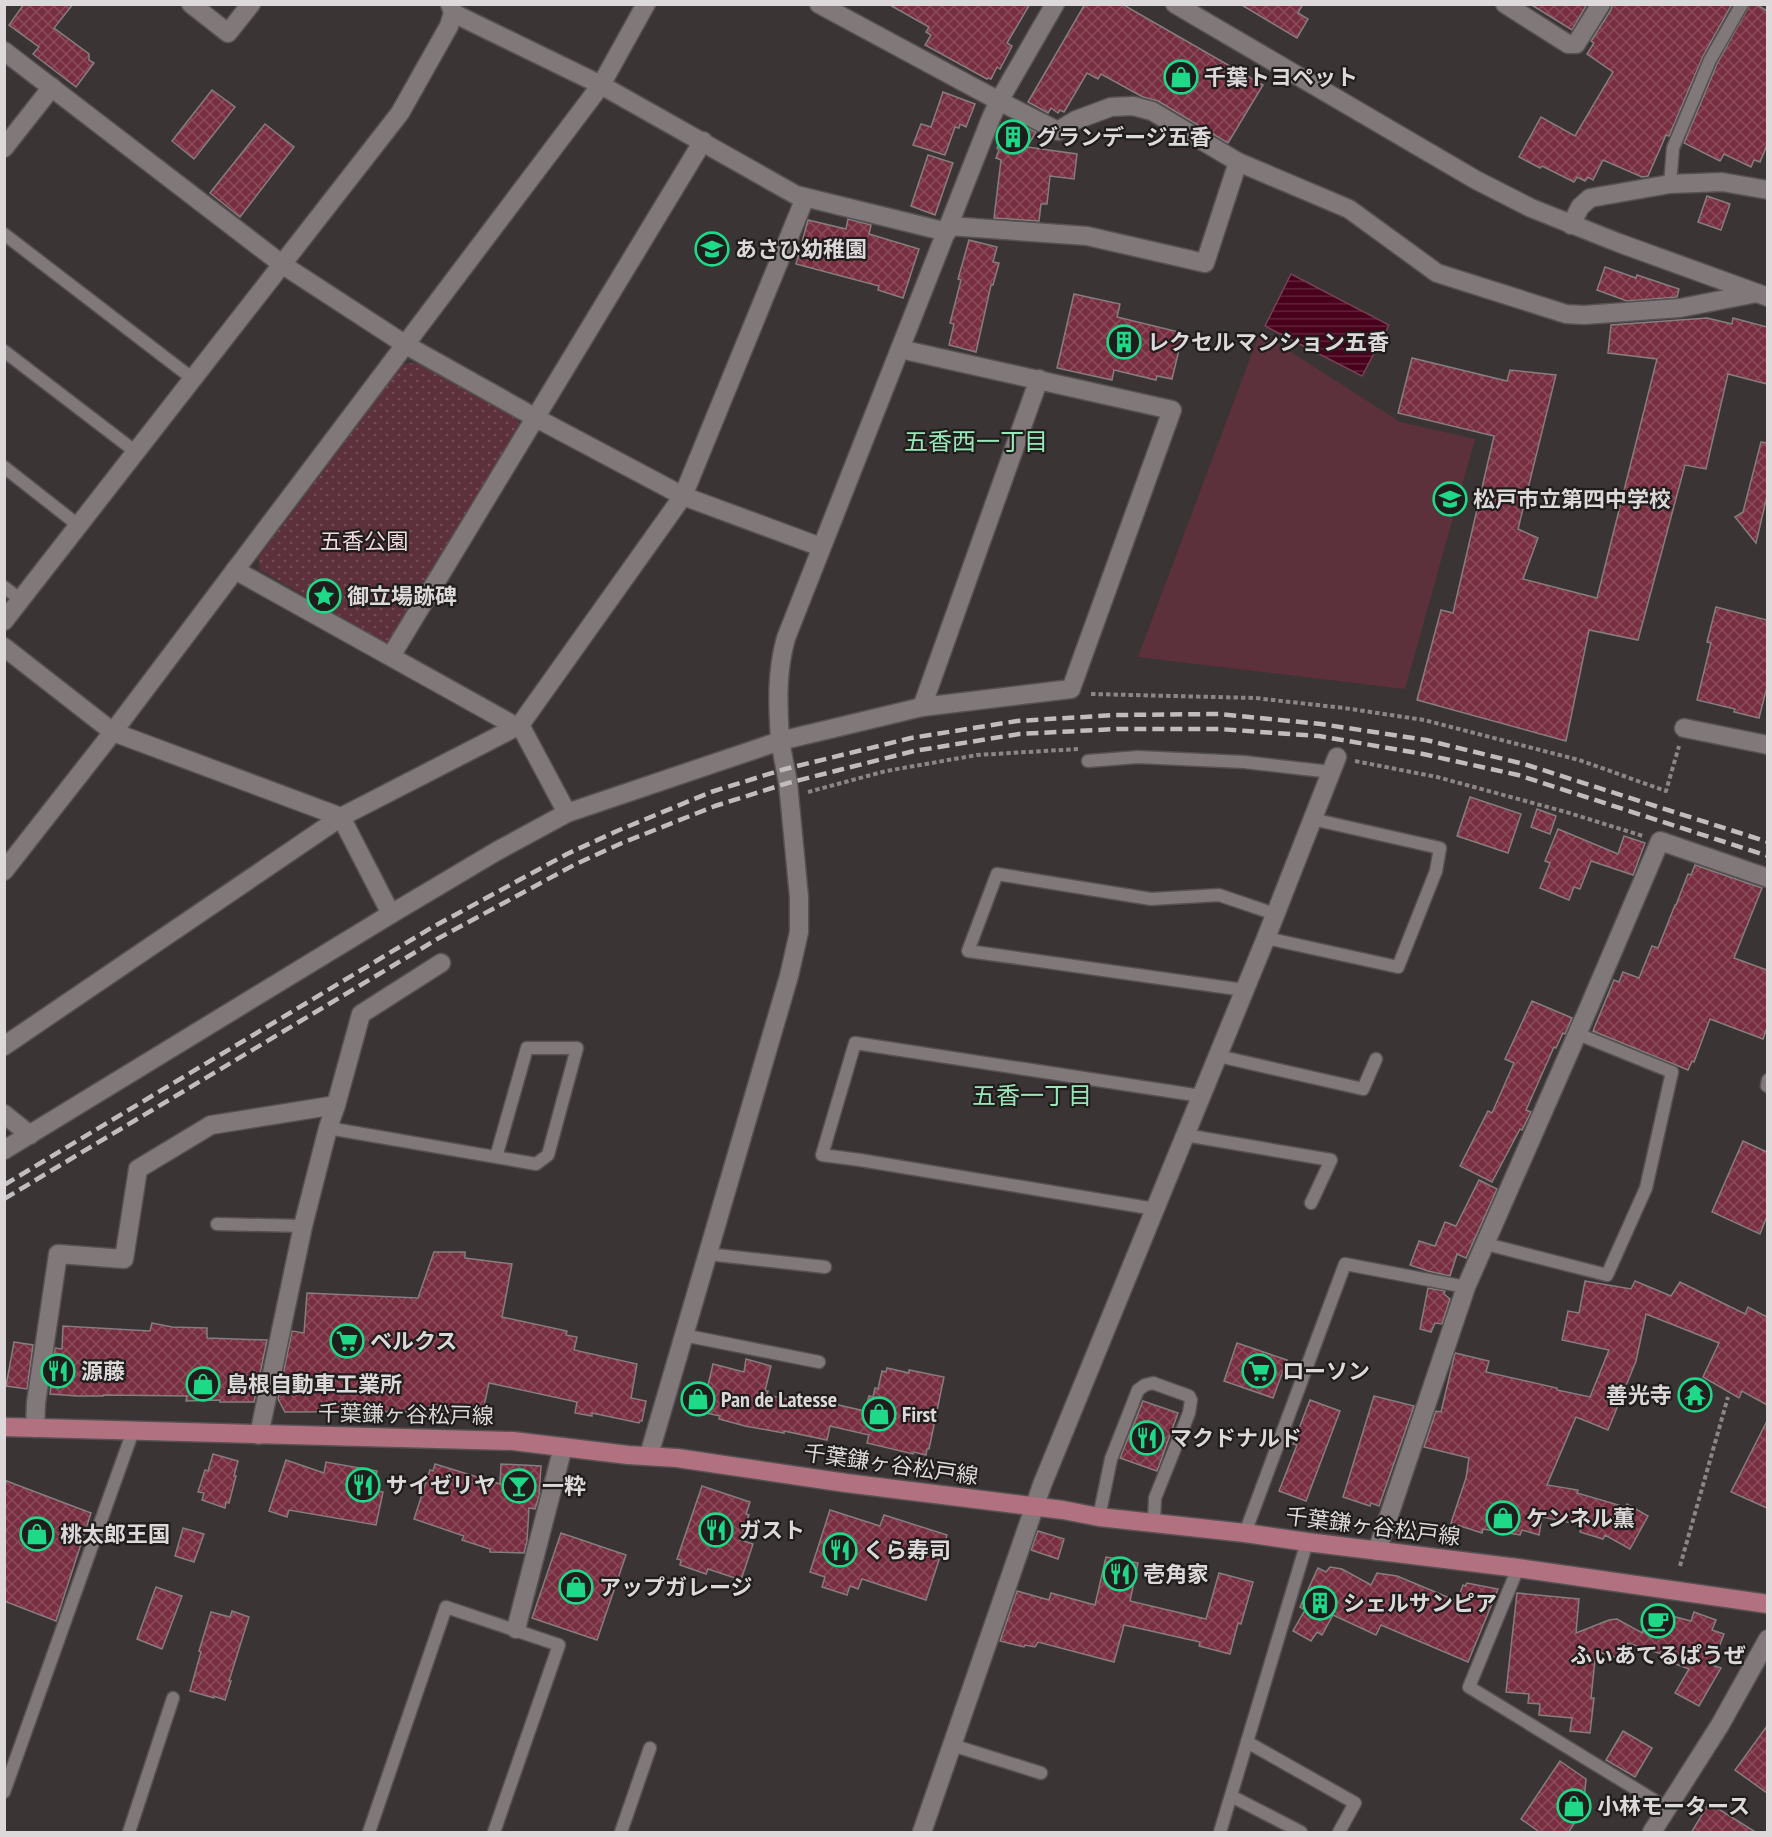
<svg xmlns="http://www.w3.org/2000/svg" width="1772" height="1837" font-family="'PT Sans Narrow','Noto Sans JP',sans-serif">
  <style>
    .green { fill: #5d313b }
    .park { fill: url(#park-dots) }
    .water { fill: url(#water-rules); stroke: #754154; stroke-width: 1.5 }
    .building { fill: url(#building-cross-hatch); stroke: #857d7e; stroke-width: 1.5 }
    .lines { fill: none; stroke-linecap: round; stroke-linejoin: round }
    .service-casing { stroke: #565152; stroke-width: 15 }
    .minor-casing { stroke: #565152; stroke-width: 21 }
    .tertiary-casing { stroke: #565152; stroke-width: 21 }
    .secondary-casing { stroke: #565152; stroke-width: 21 }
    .primary-casing { stroke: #565152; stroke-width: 21 }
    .path { stroke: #8c8687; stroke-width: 4; stroke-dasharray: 4.5 3; stroke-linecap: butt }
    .service { stroke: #807879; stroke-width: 12 }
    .minor { stroke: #807879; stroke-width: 18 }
    .tertiary { stroke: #807879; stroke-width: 18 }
    .secondary { stroke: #807879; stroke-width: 18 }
    .primary { stroke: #b27180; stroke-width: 18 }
    .rail { stroke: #c1bcbd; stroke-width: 4.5; stroke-dasharray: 12 6; stroke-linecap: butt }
    .labels { text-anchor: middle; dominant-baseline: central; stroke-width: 4.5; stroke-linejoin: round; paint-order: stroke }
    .poi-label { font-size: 22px; font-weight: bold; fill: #ddd8d9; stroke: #201d1d; text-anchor: start }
    .park-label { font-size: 22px; fill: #f1d9dd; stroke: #201d1d }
    .street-label { font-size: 22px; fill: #ddd8d9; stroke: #201d1d }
    .neighbourhood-label { font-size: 24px; fill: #99e6b8; stroke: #201d1d }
  </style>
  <defs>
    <pattern id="park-dots" width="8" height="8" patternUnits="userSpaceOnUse" patternTransform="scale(1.5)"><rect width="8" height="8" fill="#5d313b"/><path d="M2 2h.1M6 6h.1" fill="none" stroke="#744e57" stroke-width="1.8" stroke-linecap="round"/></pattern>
    <pattern id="water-rules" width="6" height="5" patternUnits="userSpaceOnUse" patternTransform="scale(1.5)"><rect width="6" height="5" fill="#48001b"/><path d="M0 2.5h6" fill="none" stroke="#62243c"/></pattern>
    <pattern id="building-cross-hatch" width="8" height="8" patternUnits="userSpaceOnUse" patternTransform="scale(1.5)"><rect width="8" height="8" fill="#782e41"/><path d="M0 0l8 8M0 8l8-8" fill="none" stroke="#8b4c5c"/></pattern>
  </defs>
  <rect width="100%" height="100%" fill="#3b3435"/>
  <polygon class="green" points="1260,332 1400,422 1475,439 1405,689 1138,657"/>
  <polygon class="park" points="419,362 518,417 519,430 387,643 260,570 258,558 403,364"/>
  <polygon class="water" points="1291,274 1389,325 1362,376 1265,326"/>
  <g class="building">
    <polygon points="24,4 73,4 54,28 89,54 89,60 94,63 76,87 33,54 39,47 9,25"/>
    <polygon points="888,4 1030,4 1007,43 1012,46 1000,69 997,67 991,79 988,78 987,79 925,45 931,35 926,32 929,27"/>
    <polygon points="1085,4 1122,4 1263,85 1228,143 1158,101 1143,97 1101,74 1098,79 1087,73 1064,112 1060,110 1058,113 1051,108 1048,113 1028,102"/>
    <polygon points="1240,4 1303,4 1298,13 1308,19 1297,38"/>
    <polygon points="1530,4 1587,4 1572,30"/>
    <polygon points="1612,4 1732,4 1703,56 1669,136 1666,135 1648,176 1642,177 1603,160 1593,180 1588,177 1585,181 1577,177 1574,182 1542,166 1540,168 1519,157 1541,117 1575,136 1613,72 1587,54 1594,43 1591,41 1611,10"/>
    <polygon points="1750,4 1756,4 1767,11 1767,145 1760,162 1754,160 1751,167 1724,154 1720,161 1684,143 1717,64"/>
    <polygon points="212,90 235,107 194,159 172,141"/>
    <polygon points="943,92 975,104 966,127 960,124 959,128 955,127 945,155 913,145 921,124 931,127"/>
    <polygon points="1012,120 1036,132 1027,147 1077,154 1074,179 1050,176 1047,204 1041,204 1039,221 994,218 1001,160 996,158 999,150 997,148 1008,125 1010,126"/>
    <polygon points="265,124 294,147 240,217 210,193"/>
    <polygon points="928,155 953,163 935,215 911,206"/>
    <polygon points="1707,196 1730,204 1721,230 1698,222"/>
    <polygon points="848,219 871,225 869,234 919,249 903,298 878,290 879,286 796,264 808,220 846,229"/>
    <polygon points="969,240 997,247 993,262 999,263 993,285 991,285 976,352 949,345 954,324 950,323 961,280 958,279"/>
    <polygon points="1605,267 1636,278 1637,275 1679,289 1677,297 1627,301 1597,290"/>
    <polygon points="1074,294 1120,304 1117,317 1183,333 1172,379 1157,376 1156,380 1114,370 1112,380 1057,368"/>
    <polygon points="1707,318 1732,324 1733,318 1767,327 1767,384 1728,374 1706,469 1685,465 1638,640 1589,630 1566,741 1417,700 1441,610 1453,613 1494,436 1398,413 1412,358 1507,381 1510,370 1556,375 1518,529 1538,538 1523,579 1597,598 1657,359 1608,353 1611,325"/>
    <polygon points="1761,442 1767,443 1767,496 1756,543 1735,517 1743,512"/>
    <polygon points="1716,607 1767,620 1767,687 1759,718 1734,712 1735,709 1697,700 1711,643 1707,642"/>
    <polygon points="1470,797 1521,814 1508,853 1457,836"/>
    <polygon points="1537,809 1556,816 1550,834 1531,827"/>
    <polygon points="1558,829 1618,854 1624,836 1645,843 1633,875 1591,861 1580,889 1574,887 1569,900 1540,888 1550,863 1545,861"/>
    <polygon points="1695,865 1762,888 1734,958 1767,970 1767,1028 1763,1039 1710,1019 1694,1062 1692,1061 1688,1070 1593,1031 1614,980 1619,982 1623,972 1639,978 1652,946 1658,948 1675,905 1676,905 1688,874 1691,875"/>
    <polygon points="1532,1001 1572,1018 1565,1034 1563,1033 1556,1048 1554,1047 1526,1110 1531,1112 1522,1130 1520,1129 1492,1182 1460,1166 1488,1111 1492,1113 1514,1063 1505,1059"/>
    <polygon points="1743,1141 1767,1152 1767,1216 1760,1234 1712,1212"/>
    <polygon points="1479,1180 1497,1189 1466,1258 1457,1254 1450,1276 1428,1271 1410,1265 1419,1241 1435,1246 1445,1222 1456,1226"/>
    <polygon points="434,1252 465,1252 465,1258 512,1264 502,1317 567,1331 566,1335 577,1337 574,1350 637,1364 631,1398 646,1401 642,1421 640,1421 639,1423 592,1413 592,1416 575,1413 577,1402 489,1383 483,1411 285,1412 278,1399 292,1331 304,1333 307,1293 418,1298"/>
    <polygon points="1585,1281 1631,1289 1635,1281 1671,1296 1680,1282 1745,1314 1748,1307 1767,1317 1767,1405 1742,1391 1739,1398 1703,1377 1719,1343 1646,1314 1636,1361 1608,1430 1576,1417 1547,1485 1578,1490 1577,1493 1625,1507 1627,1504 1648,1516 1630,1549 1605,1535 1603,1539 1580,1532 1582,1525 1542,1517 1539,1535 1522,1530 1520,1535 1483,1529 1482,1533 1451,1523 1466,1478 1469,1458 1424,1447 1436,1411 1441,1412 1455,1353 1489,1361 1486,1372 1557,1388 1557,1390 1590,1397 1609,1350 1562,1340 1568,1311 1579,1313"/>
    <polygon points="1428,1288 1445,1291 1444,1294 1450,1299 1442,1324 1435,1323 1431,1332 1420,1329"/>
    <polygon points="152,1323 172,1327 207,1328 207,1338 267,1340 254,1402 220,1402 220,1400 186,1401 187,1396 103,1395 103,1396 77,1396 50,1394 55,1348 62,1349 63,1326 150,1331"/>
    <polygon points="14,1342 33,1345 27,1389 6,1386"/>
    <polygon points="1237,1343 1287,1360 1273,1398 1224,1381"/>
    <polygon points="746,1359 771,1366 765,1391 768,1391 767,1395 812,1404 812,1399 865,1411 869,1396 873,1397 875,1388 878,1389 882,1371 886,1372 887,1368 909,1373 909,1370 944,1377 929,1449 927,1449 926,1455 914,1452 913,1454 867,1443 869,1435 830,1426 827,1440 784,1431 784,1433 745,1426 719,1419 720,1416 706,1413 709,1398 705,1398 713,1364 744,1372"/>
    <polygon points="1374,1396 1414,1406 1379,1506 1371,1503 1370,1506 1343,1497"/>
    <polygon points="1310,1400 1340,1411 1306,1501 1279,1491 1297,1445 1293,1444"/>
    <polygon points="1143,1401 1178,1413 1157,1471 1120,1458"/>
    <polygon points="1767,1421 1767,1508 1731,1492"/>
    <polygon points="213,1454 238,1461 234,1476 236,1476 229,1503 226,1502 225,1508 202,1500 204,1493 198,1492 205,1470 208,1471"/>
    <polygon points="286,1460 324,1473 326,1462 377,1471 373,1490 383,1492 376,1525 289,1510 287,1517 269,1511"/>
    <polygon points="435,1464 500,1484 501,1464 541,1466 539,1496 535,1509 529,1508 527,1541 524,1553 490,1552 490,1549 462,1540 464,1536 414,1519 430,1470 433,1471"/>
    <polygon points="4,1480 91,1513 56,1621 4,1601"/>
    <polygon points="702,1486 750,1502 746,1514 749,1515 740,1540 753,1544 741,1580 708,1569 706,1574 680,1565 681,1560 677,1559"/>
    <polygon points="830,1510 880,1526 884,1515 947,1535 926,1600 862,1579 858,1589 850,1586 847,1595 822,1587 825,1577 810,1572"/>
    <polygon points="183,1528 204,1534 194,1562 175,1556"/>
    <polygon points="1038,1531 1064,1539 1058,1559 1031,1550"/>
    <polygon points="561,1533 626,1555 597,1640 532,1618"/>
    <polygon points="1106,1557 1138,1563 1130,1601 1206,1619 1219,1573 1253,1582 1241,1624 1238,1623 1230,1654 1199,1646 1200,1642 1124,1625 1114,1662 1038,1642 1035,1647 1025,1645 1024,1647 1000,1641 1017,1591 1049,1600 1051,1593 1095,1605"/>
    <polygon points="1330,1567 1342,1569 1371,1585 1377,1573 1397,1576 1457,1601 1463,1585 1465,1586 1467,1583 1498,1589 1468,1662 1381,1625 1376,1635 1333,1615 1322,1635 1317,1632 1311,1641 1293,1631 1305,1610 1300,1607 1318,1568 1326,1572"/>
    <polygon points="156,1587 182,1596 162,1649 137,1639"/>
    <polygon points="1517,1593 1579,1599 1576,1633 1609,1620 1617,1619 1642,1633 1649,1610 1691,1621 1694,1612 1716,1620 1712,1630 1724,1634 1712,1665 1721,1668 1699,1706 1675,1693 1689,1669 1670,1662 1671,1657 1628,1643 1624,1660 1596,1651 1591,1698 1594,1698 1590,1733 1570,1731 1572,1718 1539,1715 1540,1704 1528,1703 1529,1694 1506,1692"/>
    <polygon points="232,1611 249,1617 229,1681 231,1681 225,1700 214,1696 214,1698 190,1691 201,1652 199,1651 211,1612 230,1617"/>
    <polygon points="1767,1726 1767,1793 1735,1770"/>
    <polygon points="1623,1731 1652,1748 1635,1777 1606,1760"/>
    <polygon points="1560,1761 1586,1779 1583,1810 1568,1833 1541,1833 1521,1819"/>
    <polygon points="1709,1803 1757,1833 1691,1833"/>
  </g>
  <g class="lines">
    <g class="service-casing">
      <g id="service">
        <polyline points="1670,184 1673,148 1710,60 1742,4"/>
        <polyline points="4,234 193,379"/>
        <polyline points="4,351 136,452"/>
        <polyline points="4,467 78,525"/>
        <polyline points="4,587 21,600"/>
        <polyline points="1088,761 1138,757 1244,762 1331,772"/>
        <polyline points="1266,938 1398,967 1436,871 1440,848 1312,819"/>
        <polyline points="1244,990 968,951 997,874 1151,899 1219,895 1275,914"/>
        <polyline points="1218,1056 1363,1089 1376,1059"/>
        <polyline points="1767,1086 1768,1080"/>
        <polyline points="328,1128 536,1164 548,1155 577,1048 527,1048 496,1157"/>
        <polyline points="1185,1135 1331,1160 1311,1203"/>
        <polyline points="1155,1209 860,1160 822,1155 855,1043 1201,1096"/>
        <polyline points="217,1224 303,1226"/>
        <polyline points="1486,1244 1607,1275 1646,1188 1672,1072 1578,1034"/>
        <polyline points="707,1254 825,1267"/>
        <polyline points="683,1335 819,1362"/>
        <polyline points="1099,1517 1111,1459 1138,1390 1145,1385 1153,1383 1189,1396 1191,1400 1189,1413 1155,1498 1154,1522"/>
        <polyline points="1245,1533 1345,1264 1466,1287"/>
        <polyline points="1518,1568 1469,1687 1667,1808"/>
        <polyline points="1247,1742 1355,1803 1339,1832"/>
        <polyline points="952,1745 1041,1773"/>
        <polyline points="4,1792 133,1431"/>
        <polyline points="1231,1796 1301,1832"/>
        <polyline points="129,1832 173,1698"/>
        <polyline points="369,1832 446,1607 559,1645 494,1832"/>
        <polyline points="621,1832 650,1748"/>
        <polyline points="1220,1832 1307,1542"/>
      </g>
    </g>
    <g class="minor-casing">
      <g id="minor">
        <polyline points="191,4 228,33 251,4"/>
        <polyline points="819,4 999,101 1058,131 1076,120 1111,107 1133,106 1152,111 1238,162 1349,209 1437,273 1566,314 1584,315 1680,308 1757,293"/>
        <polyline points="1505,4 1568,44 1576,44 1601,4"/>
        <polyline points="453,13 601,85 796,195 947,232"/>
        <polyline points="4,51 283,265 406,345 536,418 683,496 821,547"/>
        <polyline points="4,148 52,87"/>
        <polyline points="1571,225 1580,207 1590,198 1670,184 1722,182 1768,190"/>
        <polyline points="949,226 1087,236 1205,263 1238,162"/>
        <polyline points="235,570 517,727"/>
        <polyline points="4,647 113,732 341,817 391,914"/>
        <polyline points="391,656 703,141"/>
        <polyline points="922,707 1039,379"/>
        <polyline points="520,725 567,813"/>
        <polyline points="1684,728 1768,745"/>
        <polyline points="4,871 113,732 601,85 646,4"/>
        <polyline points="4,1046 341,817 520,725 683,496 805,198"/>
        <polyline points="4,1114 30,1135"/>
        <polyline points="35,1428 36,1403 58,1254 124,1259 138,1169 211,1125 336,1105"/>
        <polyline points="259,1435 303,1226 328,1128 336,1105 361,1014 441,963"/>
        <polyline points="649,1455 789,976 799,932 799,897 788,783 780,741 922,707 1071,689 1172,410 900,349"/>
        <polyline points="1377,1551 1466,1287 1586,1014 1660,841 1768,878"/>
        <polyline points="516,1629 563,1447"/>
        <polyline points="922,1832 1042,1485 1266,938 1337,757"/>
      </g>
    </g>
    <g class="tertiary-casing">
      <g id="tertiary">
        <polyline points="1175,4 1476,180 1531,208 1619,243 1768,297"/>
        <polyline points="4,621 400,113 449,26 453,13 450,4"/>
        <path d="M4 1150 391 914 497 851 567 813 780 741C778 706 776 673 786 638L991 118 999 101 1055 4"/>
      </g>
    </g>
    <g class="secondary-casing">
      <polyline id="secondary" points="1652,1832 1720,1725 1768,1639"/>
    </g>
    <g class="primary-casing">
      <polyline id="primary" points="4,1427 513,1441 628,1455 677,1458 846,1483 1063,1510 1099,1517 1245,1533 1307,1542 1518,1568 1768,1604"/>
    </g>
    <g class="path">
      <polyline points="1091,694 1255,698 1344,708 1424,720 1579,760 1666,791 1679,746"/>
      <polyline points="1355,761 1437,777 1566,812 1643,836"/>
      <polyline points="808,792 886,771 977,755 1078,749"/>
      <polyline points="1680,1566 1728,1397"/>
    </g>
    <use href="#service" class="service"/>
    <use href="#minor" class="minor"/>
    <use href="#tertiary" class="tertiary"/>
    <use href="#secondary" class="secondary"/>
    <use href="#primary" class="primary"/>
    <g class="rail">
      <polyline points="4,1185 431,928 567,854 617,831 711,792 785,769 911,738 1017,721 1116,715 1219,714 1321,724 1426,740 1524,764 1768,842"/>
      <polyline points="4,1199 439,938 574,865 622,843 715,806 788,783 914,751 1019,734 1117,729 1219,729 1319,736 1423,754 1518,775 1768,856"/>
    </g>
  </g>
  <defs>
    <g id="shop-ring" transform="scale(1.725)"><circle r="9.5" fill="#201d1d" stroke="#1dd988" stroke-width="1.5"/><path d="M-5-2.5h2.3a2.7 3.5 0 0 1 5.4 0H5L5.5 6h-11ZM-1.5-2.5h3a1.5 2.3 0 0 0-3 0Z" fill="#1dd988"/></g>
    <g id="building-ring" transform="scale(1.725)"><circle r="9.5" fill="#201d1d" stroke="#1dd988" stroke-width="1.5"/><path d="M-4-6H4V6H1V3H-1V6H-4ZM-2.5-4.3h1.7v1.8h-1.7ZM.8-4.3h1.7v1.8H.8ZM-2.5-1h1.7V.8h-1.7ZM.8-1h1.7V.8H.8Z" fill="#1dd988"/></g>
    <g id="school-ring" transform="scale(1.725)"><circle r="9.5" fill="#201d1d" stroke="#1dd988" stroke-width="1.5"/><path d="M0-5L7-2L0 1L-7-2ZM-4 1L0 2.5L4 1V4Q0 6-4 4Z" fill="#1dd988"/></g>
    <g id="sight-ring" transform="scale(1.725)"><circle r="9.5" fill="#201d1d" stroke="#1dd988" stroke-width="1.5"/><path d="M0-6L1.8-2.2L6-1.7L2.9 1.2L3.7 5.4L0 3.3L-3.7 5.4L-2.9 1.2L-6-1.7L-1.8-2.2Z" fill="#1dd988"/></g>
    <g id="supermarket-ring" transform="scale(1.725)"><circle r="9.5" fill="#201d1d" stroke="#1dd988" stroke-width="1.5"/><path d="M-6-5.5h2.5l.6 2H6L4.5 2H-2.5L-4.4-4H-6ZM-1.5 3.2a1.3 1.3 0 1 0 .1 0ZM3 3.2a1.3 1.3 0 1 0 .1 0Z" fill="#1dd988"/></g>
    <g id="restaurant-ring" transform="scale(1.725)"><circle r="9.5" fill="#201d1d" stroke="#1dd988" stroke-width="1.5"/><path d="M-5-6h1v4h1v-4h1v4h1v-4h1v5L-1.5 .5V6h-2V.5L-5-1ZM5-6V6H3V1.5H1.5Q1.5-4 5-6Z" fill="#1dd988"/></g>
    <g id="temple-ring" transform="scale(1.725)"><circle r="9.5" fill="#201d1d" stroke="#1dd988" stroke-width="1.5"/><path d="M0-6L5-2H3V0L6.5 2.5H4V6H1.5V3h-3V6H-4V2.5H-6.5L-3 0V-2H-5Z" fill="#1dd988"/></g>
    <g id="bar-ring" transform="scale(1.725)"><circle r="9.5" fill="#201d1d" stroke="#1dd988" stroke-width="1.5"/><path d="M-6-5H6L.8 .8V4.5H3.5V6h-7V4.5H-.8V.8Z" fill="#1dd988"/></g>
    <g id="cafe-ring" transform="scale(1.725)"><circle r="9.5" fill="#201d1d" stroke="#1dd988" stroke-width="1.5"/><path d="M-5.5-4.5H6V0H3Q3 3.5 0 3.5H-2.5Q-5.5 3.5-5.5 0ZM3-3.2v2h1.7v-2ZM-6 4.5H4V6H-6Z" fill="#1dd988"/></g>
  </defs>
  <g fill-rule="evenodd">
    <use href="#shop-ring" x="1181" y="77"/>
    <use href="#building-ring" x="1013" y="137"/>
    <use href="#school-ring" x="712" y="249"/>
    <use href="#building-ring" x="1124" y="342"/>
    <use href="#school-ring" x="1450" y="499"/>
    <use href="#sight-ring" x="324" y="596"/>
    <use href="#supermarket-ring" x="347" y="1341"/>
    <use href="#restaurant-ring" x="58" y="1371"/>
    <use href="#supermarket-ring" x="1259" y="1371"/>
    <use href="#shop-ring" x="203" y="1384"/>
    <use href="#temple-ring" x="1695" y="1395"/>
    <use href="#shop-ring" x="698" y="1399"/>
    <use href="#shop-ring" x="879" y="1414"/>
    <use href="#restaurant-ring" x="1147" y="1438"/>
    <use href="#restaurant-ring" x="363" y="1485"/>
    <use href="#bar-ring" x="519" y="1486"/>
    <use href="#shop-ring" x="1503" y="1518"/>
    <use href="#restaurant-ring" x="716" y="1530"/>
    <use href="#shop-ring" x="37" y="1534"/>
    <use href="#restaurant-ring" x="840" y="1550"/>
    <use href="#restaurant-ring" x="1120" y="1574"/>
    <use href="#shop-ring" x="576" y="1587"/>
    <use href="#building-ring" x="1320" y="1603"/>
    <use href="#cafe-ring" x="1658" y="1621"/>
    <use href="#shop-ring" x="1574" y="1806"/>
  </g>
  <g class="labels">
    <g class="poi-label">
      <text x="1204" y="77">千葉トヨペット</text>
      <text x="1036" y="137">グランデージ五香</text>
      <text x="735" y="249">あさひ幼稚園</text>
      <text x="1147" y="342">レクセルマンション五香</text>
      <text x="1473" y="499">松戸市立第四中学校</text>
      <text x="347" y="596">御立場跡碑</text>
      <text x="370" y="1341">ベルクス</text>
      <text x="81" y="1371">源藤</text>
      <text x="1282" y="1371">ローソン</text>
      <text x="226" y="1384">島根自動車工業所</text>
      <text x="1672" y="1395" text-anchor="end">善光寺</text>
      <text x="721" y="1399">Pan de Latesse</text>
      <text x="902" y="1414">First</text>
      <text x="1170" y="1438">マクドナルド</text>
      <text x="386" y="1485">サイゼリヤ</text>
      <text x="542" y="1486">一粋</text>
      <text x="1526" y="1518">ケンネル薫</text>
      <text x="739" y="1530">ガスト</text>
      <text x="60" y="1534">桃太郎王国</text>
      <text x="863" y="1550">くら寿司</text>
      <text x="1143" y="1574">壱角家</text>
      <text x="599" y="1587">アップガレージ</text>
      <text x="1343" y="1603">シェルサンピア</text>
      <text x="1658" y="1655" text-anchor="middle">ふぃあてるぱうぜ</text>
      <text x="1597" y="1806">小林モータース</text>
    </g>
    <g class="park-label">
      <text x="364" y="541">五香公園</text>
    </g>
    <g class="street-label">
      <text transform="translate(406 1414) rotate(1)">千葉鎌ヶ谷松戸線</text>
      <text transform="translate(891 1464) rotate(8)">千葉鎌ヶ谷松戸線</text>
      <text transform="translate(1373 1526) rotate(7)">千葉鎌ヶ谷松戸線</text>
    </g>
    <g class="neighbourhood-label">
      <text x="976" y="441">五香西一丁目</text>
      <text x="1032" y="1095">五香一丁目</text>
    </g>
  </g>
  <rect width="1772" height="1837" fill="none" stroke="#ddd8d9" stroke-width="12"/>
</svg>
